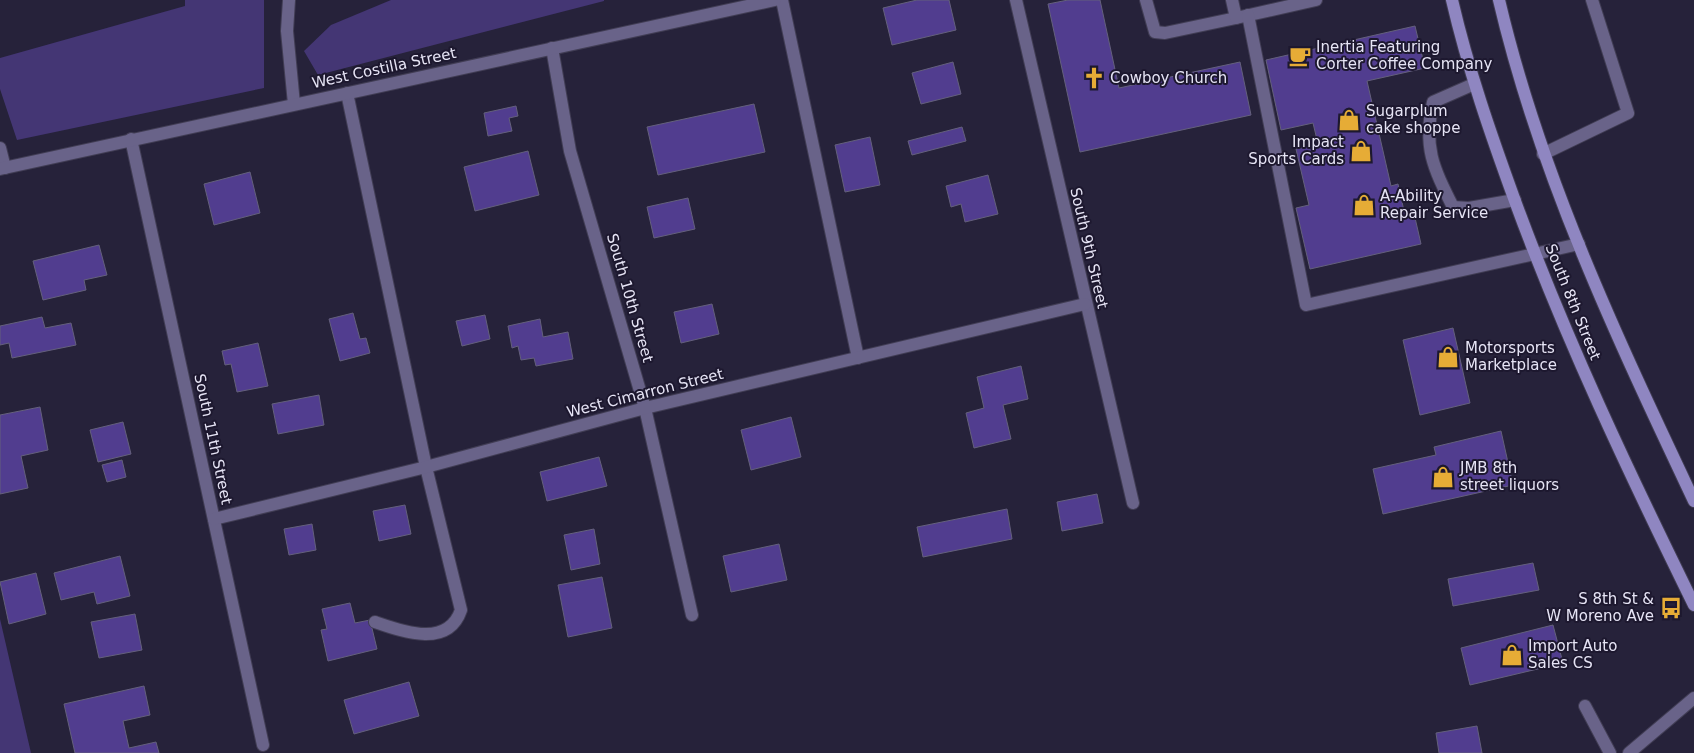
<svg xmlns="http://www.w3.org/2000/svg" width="1694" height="753" font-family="'DejaVu Sans',sans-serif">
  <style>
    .green { fill: #443674 }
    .building { fill: #513d8f; stroke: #64607c }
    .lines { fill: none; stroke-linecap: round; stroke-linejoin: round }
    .service-casing { stroke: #413d54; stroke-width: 14 }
    .minor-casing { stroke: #413d54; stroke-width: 14 }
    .tertiary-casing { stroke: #413d54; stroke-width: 14 }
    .secondary-casing { stroke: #413d54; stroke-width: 14 }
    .service { stroke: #696389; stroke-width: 12 }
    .minor { stroke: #696389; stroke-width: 12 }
    .tertiary { stroke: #696389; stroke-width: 12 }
    .secondary { stroke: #8f86c1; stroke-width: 12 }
    .labels { text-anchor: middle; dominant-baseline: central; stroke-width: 4; stroke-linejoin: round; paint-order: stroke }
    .poi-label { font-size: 15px; fill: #e6e4f5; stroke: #1d182f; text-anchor: start }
    .street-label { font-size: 15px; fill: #e6e4f5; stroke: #1d182f }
  </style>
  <rect width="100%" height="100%" fill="#26223a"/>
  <g class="green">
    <polygon points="185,0 264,0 264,88 17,140 0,89 0,58 185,6"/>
    <polygon points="391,0 604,0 604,1 318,75 304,51 331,25"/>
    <polygon points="0,619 31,753 0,753"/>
  </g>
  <g class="building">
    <polygon points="917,0 949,0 956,30 892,45 883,8"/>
    <polygon points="1068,0 1100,0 1119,88 1240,62 1251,115 1080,152 1048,4"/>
    <polygon points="1415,26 1425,68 1367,81 1391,186 1398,184 1404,211 1413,209 1421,244 1310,269 1296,208 1309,205 1296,149 1318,144 1313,123 1281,130 1266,60"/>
    <polygon points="953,62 961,94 921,104 912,73"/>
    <polygon points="754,104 765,152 658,175 647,127"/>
    <polygon points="516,106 518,116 509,118 512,131 488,136 484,113"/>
    <polygon points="962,127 966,141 912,155 908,141"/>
    <polygon points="870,137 880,185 845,192 835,145"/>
    <polygon points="528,151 539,195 475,211 464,167"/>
    <polygon points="250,172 260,213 214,225 204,184"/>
    <polygon points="988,175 998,214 965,222 961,204 951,207 946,186"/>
    <polygon points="688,198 695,229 654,238 647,207"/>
    <polygon points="99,245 107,275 84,280 86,290 43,300 33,261"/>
    <polygon points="712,304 719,334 681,343 674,312"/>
    <polygon points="353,313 360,339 366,338 370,353 340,361 329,319"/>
    <polygon points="485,315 490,339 462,346 456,321"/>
    <polygon points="42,317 45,328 71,323 76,345 12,358 9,343 0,345 0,326"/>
    <polygon points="540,319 543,337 568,332 573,359 536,366 534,358 521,360 518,346 512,348 508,326"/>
    <polygon points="1453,328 1470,403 1420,415 1403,340"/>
    <polygon points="258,343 268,386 237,392 231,364 225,365 222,351"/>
    <polygon points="1021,366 1028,399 1003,405 1011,439 974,448 966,413 984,408 977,377"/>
    <polygon points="319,395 324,425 278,434 272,404"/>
    <polygon points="40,407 48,450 21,456 28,488 0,494 0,415"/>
    <polygon points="791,417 801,457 751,470 741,430"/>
    <polygon points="123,422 131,454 98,462 90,430"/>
    <polygon points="1501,431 1513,485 1383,514 1373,469 1436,455 1434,447"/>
    <polygon points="599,457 607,486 547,501 540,472"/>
    <polygon points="122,460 126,477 107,482 102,465"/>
    <polygon points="1097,494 1103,523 1062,531 1057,502"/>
    <polygon points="405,505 411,534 379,541 373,511"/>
    <polygon points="1007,509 1012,539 923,557 917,527"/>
    <polygon points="312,524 316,550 289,555 284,529"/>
    <polygon points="594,529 600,564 571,570 564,535"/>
    <polygon points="779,544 787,580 731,592 723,556"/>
    <polygon points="120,556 130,596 97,604 94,592 61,600 54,573"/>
    <polygon points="1533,563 1539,590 1453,606 1448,579"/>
    <polygon points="36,573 46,614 9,624 0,582"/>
    <polygon points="602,577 612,628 568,637 558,585"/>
    <polygon points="350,603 355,623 370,620 377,649 328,661 321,630 327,629 322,609"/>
    <polygon points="135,614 142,650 99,658 91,622"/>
    <polygon points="1553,625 1563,663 1470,685 1461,648"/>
    <polygon points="409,682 419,716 354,734 344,700"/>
    <polygon points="144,686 150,715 123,721 129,748 156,742 159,753 75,753 64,704"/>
    <polygon points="1477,726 1482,753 1439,753 1436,733"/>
  </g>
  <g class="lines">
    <g class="service-casing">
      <g id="service">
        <polyline points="289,0 287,31 294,104"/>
        <polyline points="782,0 858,358"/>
        <polyline points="1146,0 1155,32 1165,33 1236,18"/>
        <polyline points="1232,0 1236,18 1316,0"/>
        <polyline points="1248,15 1306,305 1579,244"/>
        <path d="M1474 84 1433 102C1423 147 1433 167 1453 207L1469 208 1515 200"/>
        <path d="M347 93 426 467 461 610C448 648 404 632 375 622"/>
        <polyline points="0,148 5,168"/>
        <polyline points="1543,154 1628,113 1592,0"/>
        <polyline points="1585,706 1610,753"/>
      </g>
    </g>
    <g class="minor-casing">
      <g id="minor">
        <polyline points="1016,0 1133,503"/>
        <polyline points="552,48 570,151 645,408 692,615"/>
        <polyline points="131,139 263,745"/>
        <polyline points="0,169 775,0"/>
        <polyline points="214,519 426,467 645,408 1085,304"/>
      </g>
    </g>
    <g class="tertiary-casing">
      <polyline id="tertiary" points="1629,753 1694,698"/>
    </g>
    <g class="secondary-casing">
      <g id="secondary">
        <path d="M1452 0C1468 69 1491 135 1515 201 1566 340 1629 473 1694 605"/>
        <path d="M1499 0C1540 175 1617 338 1694 501"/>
      </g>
    </g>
    <use href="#service" class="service"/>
    <use href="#minor" class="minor"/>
    <use href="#tertiary" class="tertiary"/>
    <use href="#secondary" class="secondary"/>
  </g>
  <defs>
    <g id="cafe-bare" transform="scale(1.725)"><path d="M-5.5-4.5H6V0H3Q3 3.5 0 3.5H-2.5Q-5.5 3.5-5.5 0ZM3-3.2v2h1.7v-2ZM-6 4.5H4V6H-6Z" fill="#e6ac36" stroke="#1d182f" stroke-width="2.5" paint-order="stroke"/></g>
    <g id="church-bare" transform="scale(1.725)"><path d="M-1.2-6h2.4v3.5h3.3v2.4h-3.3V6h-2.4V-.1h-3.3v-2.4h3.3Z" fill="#e6ac36" stroke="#1d182f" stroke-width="2.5" paint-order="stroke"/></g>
    <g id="shop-bare" transform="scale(1.725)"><path d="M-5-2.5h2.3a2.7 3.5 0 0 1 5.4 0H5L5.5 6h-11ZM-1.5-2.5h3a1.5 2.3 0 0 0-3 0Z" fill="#e6ac36" stroke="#1d182f" stroke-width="2.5" paint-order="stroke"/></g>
    <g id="bus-bare" transform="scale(1.725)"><path d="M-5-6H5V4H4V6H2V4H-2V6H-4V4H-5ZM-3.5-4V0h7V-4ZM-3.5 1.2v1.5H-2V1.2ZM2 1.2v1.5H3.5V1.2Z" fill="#e6ac36" stroke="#1d182f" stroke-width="2.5" paint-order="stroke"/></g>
  </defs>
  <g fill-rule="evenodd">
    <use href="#cafe-bare" x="1300" y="56"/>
    <use href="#church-bare" x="1094" y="78"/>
    <use href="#shop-bare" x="1349" y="120"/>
    <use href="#shop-bare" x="1361" y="151"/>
    <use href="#shop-bare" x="1364" y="205"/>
    <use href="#shop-bare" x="1448" y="357"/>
    <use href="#shop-bare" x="1443" y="477"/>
    <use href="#bus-bare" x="1671" y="608"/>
    <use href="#shop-bare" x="1512" y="655"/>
  </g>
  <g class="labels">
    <g class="poi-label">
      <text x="1316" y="47">Inertia Featuring<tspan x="1316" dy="17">Corter Coffee Company</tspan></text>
      <text x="1110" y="78">Cowboy Church</text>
      <text x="1366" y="111">Sugarplum<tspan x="1366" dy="17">cake shoppe</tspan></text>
      <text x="1344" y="142" text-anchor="end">Impact<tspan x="1344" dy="17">Sports Cards</tspan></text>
      <text x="1380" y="196">A-Ability<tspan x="1380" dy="17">Repair Service</tspan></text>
      <text x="1465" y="348">Motorsports<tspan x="1465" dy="17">Marketplace</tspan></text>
      <text x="1460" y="468">JMB 8th<tspan x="1460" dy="17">street liquors</tspan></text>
      <text x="1654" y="599" text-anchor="end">S 8th St &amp;<tspan x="1654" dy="17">W Moreno Ave</tspan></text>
      <text x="1528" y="646">Import Auto<tspan x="1528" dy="17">Sales CS</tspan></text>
    </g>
    <g class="street-label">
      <text transform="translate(384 68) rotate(-12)">West Costilla Street</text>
      <text transform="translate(1089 248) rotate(77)">South 9th Street</text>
      <text transform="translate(630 298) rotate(74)">South 10th Street</text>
      <text transform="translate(1573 302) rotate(68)">South 8th Street</text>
      <text transform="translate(645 393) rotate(-14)">West Cimarron Street</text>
      <text transform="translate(213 439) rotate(78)">South 11th Street</text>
    </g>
  </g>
</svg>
